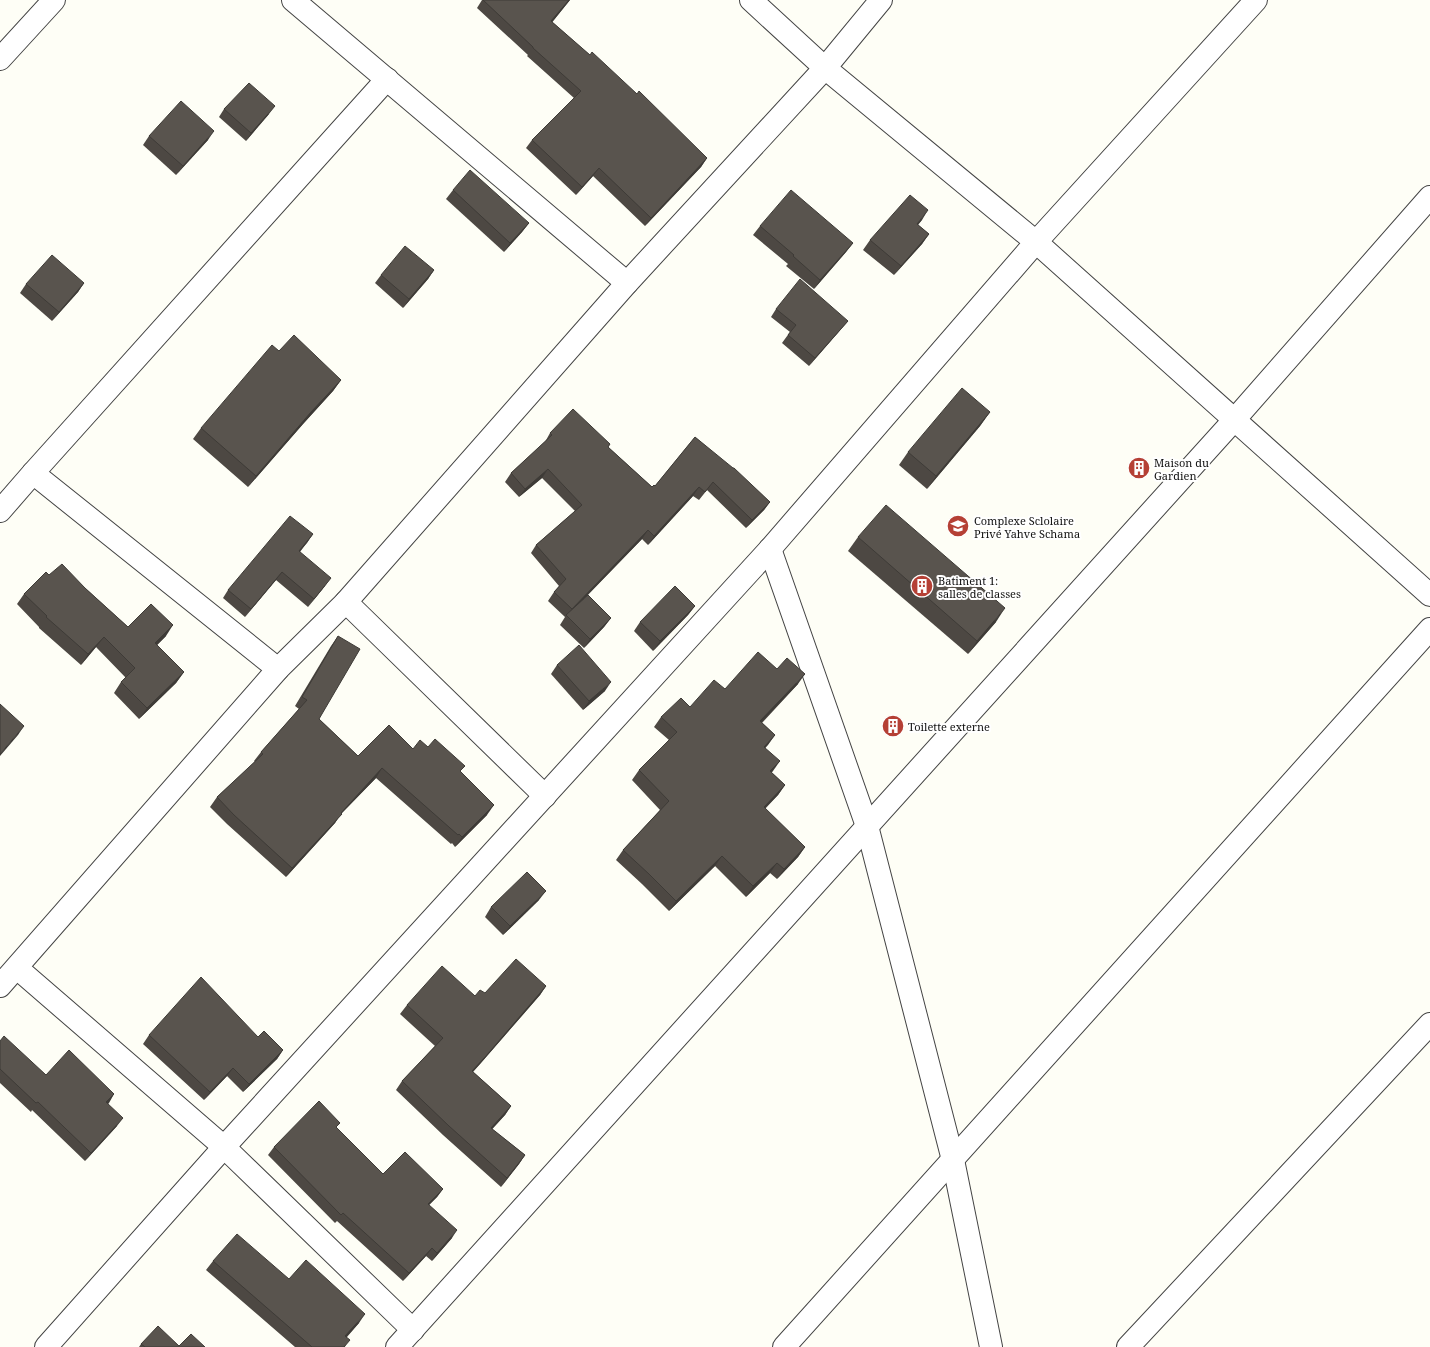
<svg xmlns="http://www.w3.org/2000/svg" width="1430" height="1347" font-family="'Noto Serif',serif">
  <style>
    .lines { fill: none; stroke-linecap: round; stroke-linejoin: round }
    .minor-casing { stroke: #444; stroke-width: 24 }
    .minor { stroke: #fff; stroke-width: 22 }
    .wall { fill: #4d4843 }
    .shaded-wall { fill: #3e3b37 }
    .building { fill: #59544e; stroke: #3e3b37 }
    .labels { text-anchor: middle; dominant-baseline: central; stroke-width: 4; stroke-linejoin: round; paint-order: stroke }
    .poi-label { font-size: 11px; fill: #111; stroke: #fff; text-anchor: start }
  </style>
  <rect width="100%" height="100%" fill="#fefef6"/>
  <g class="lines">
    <g class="minor-casing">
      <g id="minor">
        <polyline points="293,0 627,283"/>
        <polyline points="751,0 825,68 1036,242 1430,595"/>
        <polyline points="0,59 54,0"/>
        <polyline points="33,473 278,669"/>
        <polyline points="0,511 33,473 387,79"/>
        <polyline points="770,549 867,826 953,1160 991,1347"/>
        <polyline points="346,602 545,796"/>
        <polyline points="17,968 224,1147 413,1330"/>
        <polyline points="0,986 278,669 346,602 627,283 825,68 881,0"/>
        <polyline points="46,1347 224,1147 770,549 1036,242 1256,0"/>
        <polyline points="397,1347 1235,419 1430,197"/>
        <polyline points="784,1347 1430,629"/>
        <polyline points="1128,1347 1430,1024"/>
      </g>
    </g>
    <use href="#minor" class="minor"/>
  </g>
  <g class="wall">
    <polygon points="482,0 570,0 552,22 707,158 701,167 645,226 593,176 576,195 526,148 532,140 574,98 527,56 528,55 477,8"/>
    <polygon points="224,109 269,114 246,141 219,117"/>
    <polygon points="149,136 208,140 176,175 143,145"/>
    <polygon points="453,190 529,223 522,232 504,252 446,199"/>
    <polygon points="922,220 918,225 929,234 922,244 894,275 863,250 870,240"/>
    <polygon points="760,226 853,243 846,252 814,289 786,266 788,264 753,235"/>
    <polygon points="434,270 428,279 403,308 375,283 381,275"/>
    <polygon points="84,283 78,292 52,321 20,293 26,284"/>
    <polygon points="776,309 848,321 842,328 809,366 782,343 790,332 771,317"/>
    <polygon points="341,380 333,391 303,424 248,487 193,439 201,428"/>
    <polygon points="990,412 980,426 927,489 899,465 908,452"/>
    <polygon points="550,433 610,444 608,447 652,487 655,486 695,437 770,502 764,510 746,528 707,490 699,500 693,496 648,545 642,539 584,599 611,618 604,627 584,648 560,625 565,617 548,601 554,592 559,586 531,553 536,545 575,511 542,478 519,497 505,482 511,473 545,442"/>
    <polygon points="313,534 300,552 325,586 308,607 276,580 245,617 223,598 228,590"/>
    <polygon points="858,537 996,622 968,654 848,551"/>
    <polygon points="49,575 85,588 128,627 166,636 157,645 184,672 176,683 139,719 114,693 121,682 126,678 96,647 81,665 39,628 39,627 17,604 24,594"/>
    <polygon points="695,606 688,615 653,651 634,631 640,622"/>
    <polygon points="338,636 319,719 358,756 428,747 461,772 487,815 455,847 452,843 451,844 376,778 340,815 335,823 286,877 227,824 210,807 217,797 255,762 254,761 261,752 299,709 295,706 331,646"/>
    <polygon points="557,665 605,691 583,710 551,674"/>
    <polygon points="777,669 798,684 762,723 775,735 765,748 773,771 771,772 785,785 778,795 765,809 805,847 798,857 777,879 770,873 746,897 715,866 669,911 642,884 616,860 623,850 660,810 632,780 639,770 669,740 654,727 661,717 690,707 725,689"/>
    <polygon points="539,900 503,935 485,917 491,907"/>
    <polygon points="546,986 540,995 480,1064 473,1072 511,1106 505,1115 492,1129 525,1155 519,1164 501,1187 443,1135 396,1090 402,1081 435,1046 400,1014 407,1005 475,996 485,993"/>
    <polygon points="149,1035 258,1037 283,1050 277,1059 243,1092 227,1076 204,1100 143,1044"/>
    <polygon points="0,1041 46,1075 114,1094 108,1103 117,1126 85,1161 32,1110 31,1112 0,1083"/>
    <polygon points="337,1128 383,1174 443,1189 437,1197 429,1205 452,1238 432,1261 426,1256 403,1281 337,1221 335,1223 268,1155 274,1147"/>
    <polygon points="213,1261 289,1279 359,1323 347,1337 345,1347 295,1347 206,1270"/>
    <polygon points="141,1344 179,1346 205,1347 139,1347"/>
  </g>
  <g class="shaded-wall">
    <polygon points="569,0 570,0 546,30 551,21"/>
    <polygon points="275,106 269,114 246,141 251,133"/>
    <polygon points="214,131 208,140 176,175 183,166"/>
    <polygon points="707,158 701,167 645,226 651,218"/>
    <polygon points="599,168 593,176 576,195 582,187"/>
    <polygon points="928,210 922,220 910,233 917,224"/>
    <polygon points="529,223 522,232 504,252 510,243"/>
    <polygon points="929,234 922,244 894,275 901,266"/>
    <polygon points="853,243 846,252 814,289 820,280"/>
    <polygon points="434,270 428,279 403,308 409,299"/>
    <polygon points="84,283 78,292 52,321 59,312"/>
    <polygon points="848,321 842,328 809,366 815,358"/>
    <polygon points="341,380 333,391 303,424 248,487 256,476 311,412"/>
    <polygon points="990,412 980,426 927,489 936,476"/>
    <polygon points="548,469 542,478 519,497 525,489"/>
    <polygon points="699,487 693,496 648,545 654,536"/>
    <polygon points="770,502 764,510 746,528 752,520"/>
    <polygon points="648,530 642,539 567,616 572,609"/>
    <polygon points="313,534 307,543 293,559 299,551"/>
    <polygon points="282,572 276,580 245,617 251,609"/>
    <polygon points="331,578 325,586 308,607 314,599"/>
    <polygon points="695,606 688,615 653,651 660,641"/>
    <polygon points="1005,608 996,622 968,654 977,641"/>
    <polygon points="611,618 604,627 584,648 590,639"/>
    <polygon points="173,625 166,636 148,654 155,643"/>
    <polygon points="104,637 96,647 81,665 88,654"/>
    <polygon points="184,672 176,683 139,719 147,708"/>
    <polygon points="805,674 798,684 753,731 760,721"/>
    <polygon points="611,682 605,691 583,710 589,701"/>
    <polygon points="24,726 18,735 0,756 0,754"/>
    <polygon points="775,735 768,745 757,757 764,747"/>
    <polygon points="780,761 773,771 763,781 770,771"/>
    <polygon points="382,768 376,778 340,815 335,823 286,877 292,868 341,813"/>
    <polygon points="785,785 778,795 756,817 764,807"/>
    <polygon points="494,805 487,815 455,847 462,837"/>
    <polygon points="805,847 798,857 777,879 784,869"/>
    <polygon points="722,856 715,866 669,911 676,901"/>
    <polygon points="777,863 770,873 746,897 753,886"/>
    <polygon points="546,891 539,900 503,935 510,926"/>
    <polygon points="546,986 540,995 480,1064 465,1080 472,1071"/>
    <polygon points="283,1050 277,1059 243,1092 249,1084"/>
    <polygon points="233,1068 227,1076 204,1100 210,1092"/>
    <polygon points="114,1094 109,1103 100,1111 106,1102"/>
    <polygon points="511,1106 505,1115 485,1137 491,1128"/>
    <polygon points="123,1118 117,1126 85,1161 91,1153"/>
    <polygon points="525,1155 519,1164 501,1187 507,1178"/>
    <polygon points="443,1189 437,1197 422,1212 428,1204"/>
    <polygon points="457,1230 452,1238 432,1261 437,1253"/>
    <polygon points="432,1248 426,1256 403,1281 409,1273"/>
    <polygon points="365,1314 359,1323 339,1345 345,1336"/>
  </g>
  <g class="building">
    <polygon points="483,0 569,0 551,21 590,55 592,52 637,94 639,91 707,158 651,218 599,168 582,187 532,140 581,91 533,48 533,47"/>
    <polygon points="249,83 275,106 251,133 224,109"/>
    <polygon points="181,101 214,131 183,166 149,136"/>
    <polygon points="470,170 529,223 510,243 453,190"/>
    <polygon points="791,190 853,243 820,280 793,256 794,255 760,226"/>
    <polygon points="910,195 928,210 917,224 929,234 901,266 870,240"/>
    <polygon points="405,246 434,270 409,299 381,275"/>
    <polygon points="52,255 84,283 59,312 26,284"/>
    <polygon points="800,279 848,321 815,358 788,335 796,325 776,309"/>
    <polygon points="294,335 341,380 311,412 256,476 201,428 272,345 279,351"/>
    <polygon points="962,388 990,412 936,476 908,452"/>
    <polygon points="573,409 610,444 608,447 652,487 654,485 655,486 695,437 733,468 734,468 770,502 752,520 713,482 705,492 699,487 654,536 648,530 572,609 554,592 566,579 536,545 582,505 548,469 525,489 511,473 552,435 550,433"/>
    <polygon points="886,505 1005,608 977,641 858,537"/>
    <polygon points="290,516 313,534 299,551 331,578 314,599 282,572 251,609 228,590"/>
    <polygon points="62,564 85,588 128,627 151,604 173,625 155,643 184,672 147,708 121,682 135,668 104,637 88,654 46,617 47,616 24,594 46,572 49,575"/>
    <polygon points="675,586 695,606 660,641 640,622"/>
    <polygon points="588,595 611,618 590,639 566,615"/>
    <polygon points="338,636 360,649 319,719 358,756 389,725 413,749 420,740 428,747 435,739 465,766 460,771 494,805 462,837 459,834 458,835 382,768 341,813 342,814 292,868 234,815 217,797 263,754 261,752 307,700 302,697"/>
    <polygon points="579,645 611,682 589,701 557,665"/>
    <polygon points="758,652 777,669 787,658 805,674 760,721 775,735 764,747 780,761 770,771 785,785 764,807 805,847 784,869 777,863 753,886 722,856 676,901 649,874 623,850 669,801 639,770 677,732 661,717 681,698 690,707 714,680 725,689"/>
    <polygon points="0,704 24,726 0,754"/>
    <polygon points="527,872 546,891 510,926 491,907"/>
    <polygon points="516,959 546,986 486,1056 472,1071 511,1106 491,1128 525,1155 507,1178 449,1126 402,1081 443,1038 407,1005 442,966 475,996 480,990 485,993"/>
    <polygon points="201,977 258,1037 264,1031 283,1050 249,1084 233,1068 210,1092 149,1035"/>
    <polygon points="4,1036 46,1075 69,1050 114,1094 106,1102 123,1118 91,1153 38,1102 36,1103 0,1069 0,1041"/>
    <polygon points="319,1101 340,1123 336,1127 383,1174 405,1152 443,1189 428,1204 457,1230 437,1253 432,1248 409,1273 343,1213 341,1215 274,1147"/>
    <polygon points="237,1234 289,1279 306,1260 365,1314 345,1336 350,1340 344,1347 312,1347 213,1261"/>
    <polygon points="158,1326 179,1346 191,1334 205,1347 145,1347 141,1344"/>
  </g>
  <defs>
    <g id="building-disc" transform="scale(1.15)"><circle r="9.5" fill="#b54035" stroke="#fff"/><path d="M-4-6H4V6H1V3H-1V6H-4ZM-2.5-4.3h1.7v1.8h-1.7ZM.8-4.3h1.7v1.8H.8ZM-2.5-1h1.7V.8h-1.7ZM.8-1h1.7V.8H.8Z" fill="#fff"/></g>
    <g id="school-disc" transform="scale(1.15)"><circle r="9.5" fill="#b54035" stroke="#fff"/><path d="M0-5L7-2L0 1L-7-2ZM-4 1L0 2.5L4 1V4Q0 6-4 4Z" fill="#fff"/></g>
  </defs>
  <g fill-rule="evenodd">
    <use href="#building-disc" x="1139" y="468"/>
    <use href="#school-disc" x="958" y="526"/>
    <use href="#building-disc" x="922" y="586"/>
    <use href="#building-disc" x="893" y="726"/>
  </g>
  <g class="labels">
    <g class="poi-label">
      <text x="1154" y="462">Maison du<tspan x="1154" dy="13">Gardien</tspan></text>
      <text x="974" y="520">Complexe Sclolaire<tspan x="974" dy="13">Privé Yahve Schama</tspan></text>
      <text x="938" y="580">Batiment 1:<tspan x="938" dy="13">salles de classes</tspan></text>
      <text x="908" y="726">Toilette externe</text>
    </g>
  </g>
</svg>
